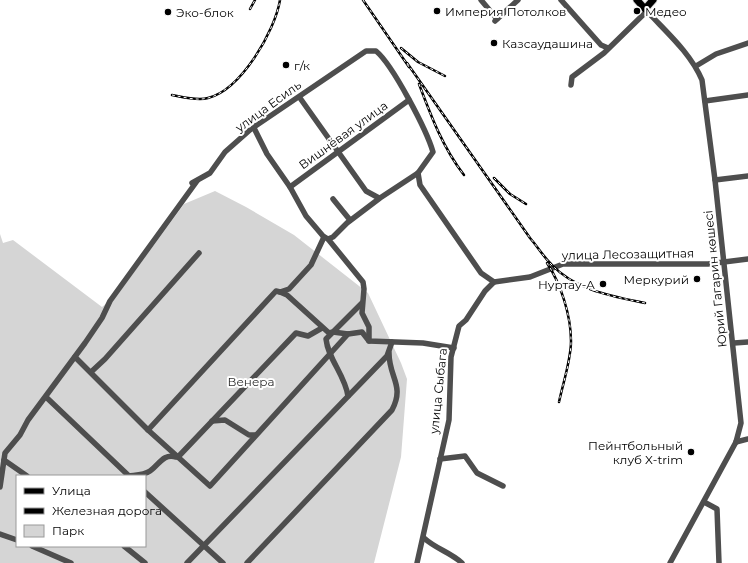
<svg xmlns="http://www.w3.org/2000/svg" width="748" height="563" font-family="Montserrat,sans-serif">
  <style>
    .green { fill: #d5d5d5; fill-rule: evenodd }
    .lines { fill: none; stroke-linecap: round; stroke-linejoin: round }
    .major-casing { stroke: #dbdbdb; stroke-width: 9 }
    .minor { stroke: #4e4e4e; stroke-width: 5.5 }
    .major { stroke: #000; stroke-width: 7 }
    .rail-casing { stroke: #000; stroke-width: 2.5 }
    .rail { stroke: #fff; stroke-width: 1; stroke-dasharray: 3; stroke-linecap: butt }
    .poi-dot { fill: #000; stroke: #fff; stroke-width: 1.5 }
    .labels { text-anchor: middle; dominant-baseline: central; stroke-width: 4; stroke-linejoin: round; paint-order: stroke }
    .poi-label { font-size: 12px; fill: #000; stroke: #fff; text-anchor: start }
    .street-label { font-size: 12px; fill: #000; stroke: #fff }
    .park-label { font-size: 12px; fill: #2c2c2c; stroke: #fff }
  </style>
  <rect width="100%" height="100%" fill="#fff"/>
  <path class="green" d="M215 191 246 207 294 235 368 293 401 363 407 379 401 457 374 563H0V234L3 243 13 240 102 307 118 294 184 204ZM17 476H145V546H17Z"/>
  <g class="lines">
    <g class="major-casing">
      <polyline id="major" points="637,0 645,9 653,0"/>
    </g>
    <g class="minor">
      <polyline points="481,0 497,19"/>
      <polyline points="561,0 601,45 608,48"/>
      <path d="M645 9C665 31 690 52 702 80L715 180 741 423 736 442 670 563"/>
      <polyline points="495,21 518,0"/>
      <polyline points="696,66 716,54 748,43"/>
      <polyline points="571,85 572,77 604,53 647,11"/>
      <polyline points="300,98 366,191 379,198"/>
      <polyline points="705,101 748,95"/>
      <polyline points="418,173 420,185 481,273 494,282 530,277 563,264 708,264 748,259"/>
      <polyline points="715,180 748,176"/>
      <path d="M192 183 210 173 225 152 251 129 366 51H376C393 65 427 131 433 152L418 173 380 198 347 223 333 237 328 239 323 236 306 216 290 187 267 154 254 128"/>
      <polyline points="290,187 409,100"/>
      <polyline points="333,199 350,220"/>
      <polyline points="328,239 363,282 364,289 362,313 369,327 369,341"/>
      <polyline points="280,292 287,295 329,333 333,332 362,303"/>
      <path d="M348 334 333 332 326 339C328 359 345 375 348 396"/>
      <polyline points="734,343 748,342"/>
      <polyline points="75,357 148,430 210,486 348,334 362,332 369,341 423,343 454,348"/>
      <polyline points="91,372 105,359 199,253"/>
      <polyline points="46,397 129,476"/>
      <polyline points="212,421 225,420 249,435 255,435"/>
      <polyline points="148,430 276,291 280,292 289,289 311,265 324,237"/>
      <polyline points="736,442 748,439"/>
      <polyline points="178,457 296,333 308,336 322,328"/>
      <polyline points="440,459 465,456 477,473 503,486"/>
      <polyline points="4,460 27,476"/>
      <path d="M129 476C136 475 144 475 150 471 159 465 163 453 176 457"/>
      <polyline points="0,487 5,453 20,435 28,420 85,343 102,318 110,301 197,181"/>
      <polyline points="145,492 223,563"/>
      <polyline points="704,502 717,509 719,563"/>
      <polyline points="0,534 17,540"/>
      <path d="M424 538C436 549 450 552 462 563"/>
      <polyline points="32,546 71,563"/>
      <polyline points="124,546 145,563"/>
      <polyline points="187,563 387,356 392,342"/>
      <path d="M247 563 392 410C405 385 389 378 389 353"/>
      <polyline points="417,563 449,420 451,357 459,326 466,320 485,291 494,282"/>
    </g>
    <use href="#major" class="major"/>
    <g class="rail-casing">
      <g id="rail">
        <polyline points="363,0 409,67"/>
        <polyline points="250,9 255,0"/>
        <polyline points="401,48 418,62 445,76"/>
        <path d="M407 63 530 238C537 246 543 256 551 264 575 290 611 296 645 303"/>
        <path d="M419 84C431 116 443 148 464 175"/>
        <path d="M172 95C183 97 197 101 208 98 241 90 275 31 280 0"/>
        <polyline points="494,178 510,194 526,204"/>
        <path d="M547 263C561 284 571 316 571 341 571 360 563 383 559 402"/>
      </g>
    </g>
    <use href="#rail" class="rail"/>
  </g>
  <g class="poi-dot">
    <circle cx="437" cy="11" r="4"/>
    <circle cx="637" cy="11" r="4"/>
    <circle cx="168" cy="12" r="4"/>
    <circle cx="494" cy="43" r="4"/>
    <circle cx="286" cy="65" r="4"/>
    <circle cx="697" cy="279" r="4"/>
    <circle cx="603" cy="284" r="4"/>
    <circle cx="691" cy="452" r="4"/>
  </g>
  <g class="labels">
    <g class="poi-label">
      <text x="445" y="11">Империя Потолков</text>
      <text x="645" y="11">Медео</text>
      <text x="176" y="12">Эко-блок</text>
      <text x="502" y="43">Казсаудашина</text>
      <text x="294" y="65">г/к</text>
      <text x="689" y="279" text-anchor="end">Меркурий</text>
      <text x="595" y="284" text-anchor="end">Нуртау-А</text>
      <text x="683" y="445" text-anchor="end">Пейнтбольный<tspan x="683" dy="14">клуб X-trim</tspan></text>
    </g>
    <g class="street-label">
      <text transform="translate(268 106) rotate(-36)">улица Есиль</text>
      <text transform="translate(343 135) rotate(-36)">Вишнёвая улица</text>
      <text transform="translate(628 254) rotate(-1)">улица Лесозащитная</text>
      <text transform="translate(715 279) rotate(-96)">Юрий Гагарин көшесі</text>
      <text transform="translate(438 391) rotate(-84)">улица Сыбага</text>
    </g>
    <g class="park-label">
      <text x="251" y="381">Венера</text>
    </g>
  </g>
  <rect x="16" y="475" width="130" height="72" fill="#ffffff" stroke="#999999"/>
  <rect x="24" y="488" width="20" height="6" fill="#000000" stroke="#999999"/>
  <text x="52" y="495" font-size="12" fill="#000000">Улица</text>
  <rect x="24" y="508" width="20" height="6" fill="#000000" stroke="#999999"/>
  <text x="52" y="515" font-size="12" fill="#000000">Железная дорога</text>
  <rect x="24" y="525" width="20" height="12" fill="#d5d5d5" stroke="#999999"/>
  <text x="52" y="535" font-size="12" fill="#000000">Парк</text>
</svg>
